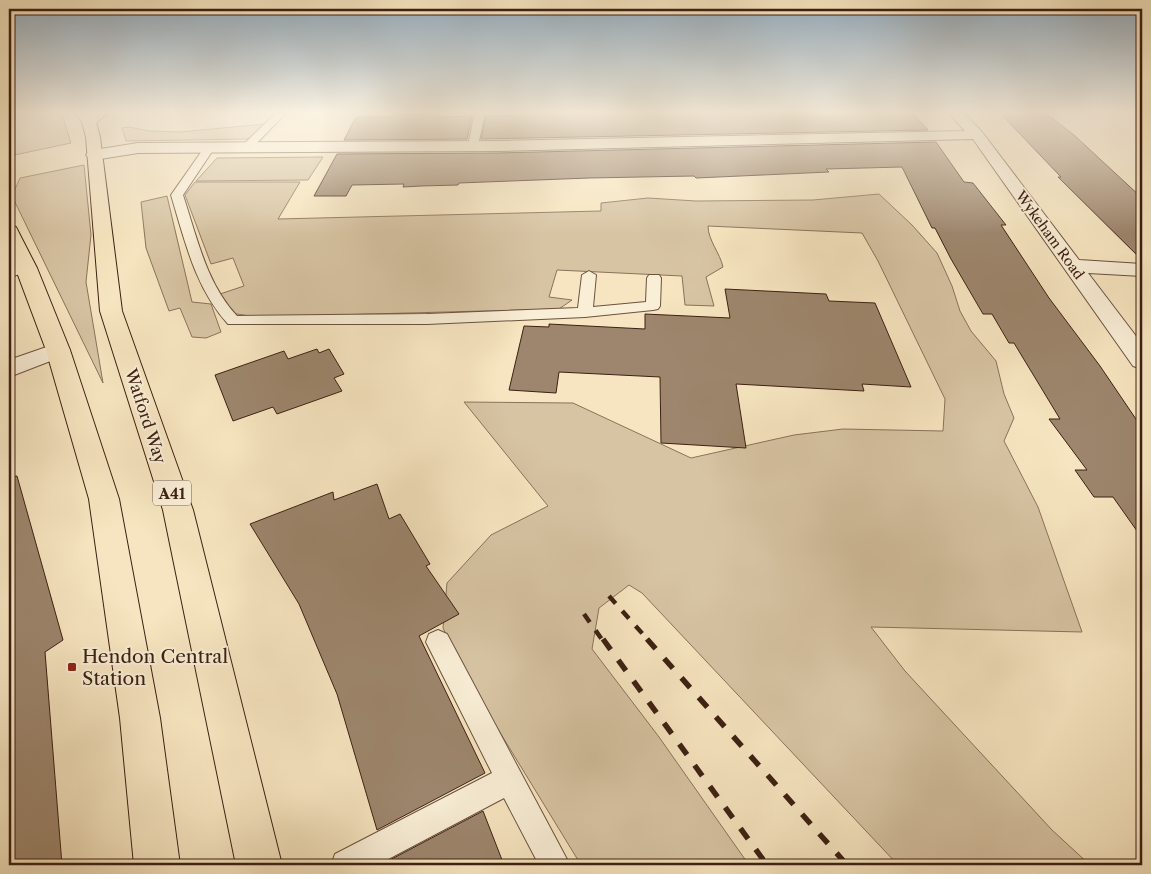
<svg xmlns="http://www.w3.org/2000/svg" width="1151" height="874" font-family="'Libre Caslon Text',serif">
  <style>
    .green { fill: #d7c4a3; stroke: #8a725b }
    .building { fill: #9d866d; stroke: #3d2013 }
    .lines { fill: none; stroke-linecap: round; stroke-linejoin: round }
    .lane-casing { stroke: #6b513e; stroke-width: 2 }
    .street-casing { stroke: #6b513e; stroke-width: 2 }
    .primary-casing { stroke: #3d2013; stroke-width: 2 }
    .highway-casing { stroke: #3d2013; stroke-width: 2 }
    .lane { fill: #f9eed6; fill-rule: evenodd }
    .street { fill: #f9eed6; fill-rule: evenodd }
    .primary { fill: #f6e5c0; fill-rule: evenodd }
    .highway { fill: #f6e5c0; fill-rule: evenodd }
    .rail-far1 { stroke: #3d2013; stroke-width: 4.5; stroke-dasharray: 10 10; stroke-linecap: butt }
    .rail { stroke: #3d2013; stroke-width: 5.5; stroke-dasharray: 13 13; stroke-linecap: butt }
    .poi-dot { fill: #8f2418; stroke: #f9eed6; stroke-width: 2 }
    .labels { text-anchor: middle; dominant-baseline: central; stroke-width: 4; stroke-linejoin: round; paint-order: stroke }
    .far-street-label { font-size: 14px; fill: #3d2013; stroke: #f9eed6 }
    .shield { fill: #f9eed6; stroke: #755e4e; stroke-width: 1 }
    .shield-label { font-size: 15px; font-weight: bold; fill: #3d2013 }
    .street-label { font-size: 16px; fill: #3d2013; stroke: #f9eed6 }
    .near-poi-label { font-size: 19px; fill: #3d2013; stroke: #f9eed6; text-anchor: start }
  </style>
  <rect width="100%" height="100%" fill="#f6e5c0"/>
  <filter id="stains"><feTurbulence type="fractalNoise" baseFrequency=".004" numOctaves="4"/><feColorMatrix values="0 0 0 0 .2 0 0 0 0 .09 0 0 0 0 .02 0 0 0 .5 -.17"/></filter>
  <radialGradient id="worn" r=".72"><stop offset=".6" stop-color="#630" stop-opacity="0"/><stop offset="1" stop-color="#630" stop-opacity=".3"/></radialGradient>
  <g class="green">
    <polygon points="26,112 61,112 71,143 10,156 9,118"/>
    <polygon points="265,124 252,139 126,141 122,128 129,127 149,131 180,132"/>
    <polygon points="323,157 308,180 196,181 217,158"/>
    <polygon points="84,165 91,235 86,282 103,383 12,196 20,178"/>
    <path d="M195 182H300L278 219 601 211V203L648 198 696 201 813 200 879 194 912 225 937 253 952 286 960 311 971 331 996 361 1004 394 1014 418 1004 441 1038 507 1082 632 871 627 905 671 1052 830 1090 865H898L642 593 629 585 599 608 592 649 659 737 749 865H581L474 690 443 628 447 583 491 535 548 506 464 402 573 403 691 458 794 435 843 429 943 431 945 399 878 261 862 233 708 226C708 240 720 253 723 267L706 277 714 306 685 305 682 276 557 270 549 297 572 300 559 309 256 317 231 313 220 294 244 286 233 258 211 264 185 195Z"/>
    <polygon points="167,196 192,302 211,304 221,332 206,338 192,337 180,308 169,311 146,248 141,202"/>
  </g>
  <g class="building">
    <polygon points="601,112 912,112 928,130 481,139 486,116 526,115 526,113"/>
    <polygon points="999,112 1044,112 1074,135 1142,198 1142,260 1058,177 1061,177"/>
    <polygon points="394,114 439,115 438,117 472,116 467,139 344,140 356,117 392,117"/>
    <polygon points="936,142 964,182 973,183 1006,225 1001,225 1049,298 1100,366 1142,428 1142,538 1113,497 1094,497 1075,470 1087,470 1049,419 1060,419 1014,343 1009,343 992,314 983,314 951,259 935,228 932,228 902,167 826,169 829,172 696,178 694,176 589,178 459,183 458,185 421,186 403,187 404,184 352,185 346,196 314,196 337,154 498,153"/>
    <polygon points="725,289 826,294 829,301 875,303 911,387 862,384 864,391 736,384 746,448 661,443 660,377 559,372 556,393 509,390 524,326 549,327 549,324 645,329 645,314 730,318"/>
    <polygon points="317,349 319,353 329,349 344,374 334,378 342,391 277,414 273,407 233,421 215,375 284,351 288,359"/>
    <polygon points="17,476 63,640 45,652 62,865 9,865 9,477"/>
    <polygon points="377,484 389,519 400,514 430,564 426,566 459,614 419,636 485,773 377,830 337,694 299,604 250,524 333,492 334,500"/>
    <polygon points="483,811 504,865 387,865 386,862"/>
  </g>
  <g class="lines">
    <g class="lane-casing">
      <g id="lane">
        <polygon points="277,112 287,112 252,148 244,148 243,146 244,144"/>
        <polygon points="475,112 485,112 478,146 473,149 468,146"/>
        <path d="M210 144 215 147 183 195C197 237 206 283 237 316L427 314 578 308 582 275 589 271 596 275 593 307 646 302 647 278 649 275H659L661 278 660 306 658 309 653 310 585 317 427 324H228C195 288 185 241 171 195L206 145Z"/>
        <polygon points="27,264 32,265 34,268 32,271 9,277 9,269"/>
        <polygon points="438,630 447,634 570,865 539,865 504,798 377,865 331,865 335,854 492,773 426,642 429,634"/>
      </g>
    </g>
    <g class="street-casing">
      <g id="street">
        <polygon points="948,112 963,112 982,132 1079,260 1142,264 1142,276 1088,273 1142,344 1142,369 1133,366 973,139 498,151 138,153 94,160 89,158 86,155 89,152 94,150 138,143 498,141 965,131"/>
        <polygon points="58,343 66,345 70,350 66,355 9,377 9,360"/>
      </g>
    </g>
    <g class="primary-casing">
      <polygon id="primary" points="93,112 109,112 94,125 84,125 82,122"/>
    </g>
    <g class="highway-casing">
      <g id="highway">
        <polygon points="9,112 18,112 14,117 9,118"/>
        <polygon points="74,112 88,112 96,122 100,137 122,311 193,510 282,865 236,865 163,510 100,311 86,137 82,122"/>
        <polygon points="9,225 16,227 18,231 37,268 70,350 119,499 160,718 180,865 134,865 120,718 89,499 46,350 9,251"/>
      </g>
    </g>
    <use href="#lane" class="lane"/>
    <use href="#street" class="street"/>
    <use href="#primary" class="primary"/>
    <use href="#highway" class="highway"/>
    <g class="rail-far1">
      <polyline points="609,596 649,641"/>
      <polyline points="584,614 603,641"/>
    </g>
    <g class="rail">
      <polyline points="603,639 767,865"/>
      <polyline points="647,639 847,865"/>
    </g>
  </g>
  <linearGradient id="sky" x2="0" y2="1"><stop stop-color="#94adc0"/><stop offset="0.48" stop-color="#fbf3e3"/><stop offset="1" stop-color="#fbf3e3" stop-opacity="0"/></linearGradient>
  <rect width="1151" height="234" fill="url(#sky)"/>
  <rect class="poi-dot" x="67" y="662" width="10" height="10" rx="2.5"/>
  <g class="labels">
    <g class="far-street-label">
      <text transform="translate(1050 235) rotate(54)">Wykeham Road</text>
    </g>
    <rect class="shield" x="153" y="480.5" width="38" height="25" rx="4"/>
    <g class="shield-label">
      <text x="172" y="493">A41</text>
    </g>
    <g class="street-label">
      <text transform="translate(146 416) rotate(72)">Watford Way</text>
    </g>
    <g class="near-poi-label">
      <text x="82" y="656">Hendon Central<tspan x="82" dy="22">Station</tspan></text>
    </g>
  </g>
  <rect width="1151" height="874" fill="none" stroke="#f6e5c0" stroke-width="30"/>
  <rect x="10" y="10" width="1131" height="854" fill="none" stroke="#3d2013" stroke-width="2.5"/>
  <rect x="15" y="15" width="1121" height="844" fill="none" stroke="#3d2013"/>
  <rect width="100%" height="100%" filter="url(#stains)"/>
  <rect width="100%" height="100%" fill="url(#worn)"/>
</svg>
